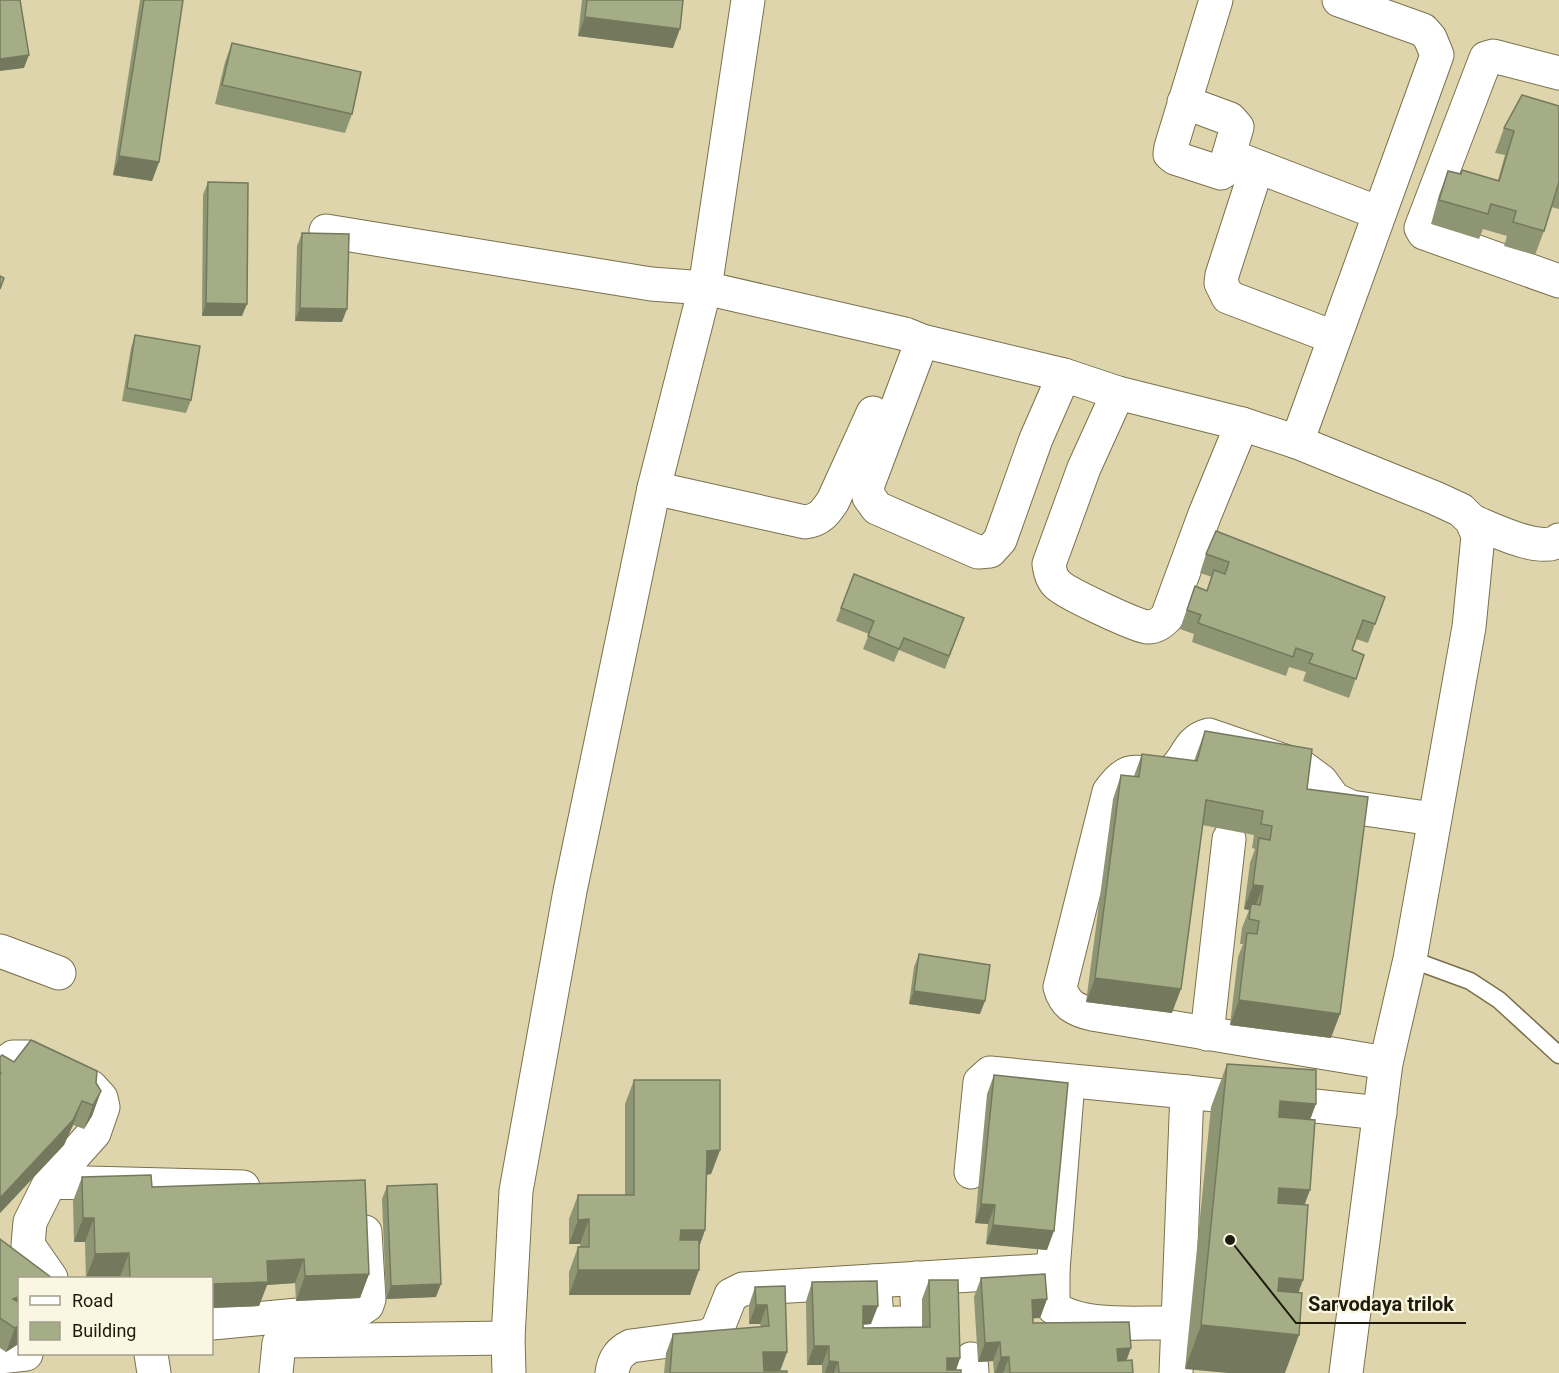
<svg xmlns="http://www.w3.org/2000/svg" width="1559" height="1373" font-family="Roboto,sans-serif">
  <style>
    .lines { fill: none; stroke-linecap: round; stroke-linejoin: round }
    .lane-casing { stroke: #7a714c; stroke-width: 19 }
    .street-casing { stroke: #7a714c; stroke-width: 35 }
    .lane { stroke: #fff; stroke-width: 16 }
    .street { stroke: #fff; stroke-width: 33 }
    .wall { fill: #8e9573 }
    .shaded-wall { fill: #74795e }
    .building { fill: #a5ad86; stroke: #74795e; stroke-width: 1.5 }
    .leader { fill: none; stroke: #1e1b0c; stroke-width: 2 }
    .callout-dot { fill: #1e1b0c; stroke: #faf6e1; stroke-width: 2 }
    .callout-label { font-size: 20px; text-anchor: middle; font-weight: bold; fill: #1e1b0c; stroke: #faf6e1; stroke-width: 4.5; stroke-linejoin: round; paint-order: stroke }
  </style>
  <rect width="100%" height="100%" fill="#ded5ac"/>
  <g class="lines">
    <g class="lane-casing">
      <polyline id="lane" points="1410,959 1470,981 1499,1000 1559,1055"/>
    </g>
    <g class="street-casing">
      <g id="street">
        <polyline points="1559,73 1493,56 1486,58 1421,228 1424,233 1559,281"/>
        <polyline points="1184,102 1230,119 1237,127 1224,171 1221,173 1175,158 1170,154 1171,147 1216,0"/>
        <polyline points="1238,159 1379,213"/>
        <polyline points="1257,167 1222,275 1221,283 1228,297 1333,337"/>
        <polyline points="326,231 651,284 705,288 905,334 922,341 1064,375 1118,393 1242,424 1297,442 1435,498 1461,510 1472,521 1478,536 1469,627 1410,959 1386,1063 1346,1373"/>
        <polyline points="922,341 867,487 869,497 877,508 978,552 990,551 1000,540 1036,439 1064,375"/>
        <path d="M1118 393 1084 468 1049 564C1050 572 1052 580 1058 585 1068 594 1134 625 1147 627 1156 627 1161 623 1167 617L1205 514 1242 424"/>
        <polyline points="1297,442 1437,55 1430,38 1423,30 1339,0"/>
        <path d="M654 488 805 522C820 520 825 513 833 501L873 413"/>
        <path d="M1472 521C1490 528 1543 555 1559 540"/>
        <polyline points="0,951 59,973"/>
        <polyline points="1207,1034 1229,839"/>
        <path d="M1386 1063 1092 1014C1075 1010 1065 1005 1060 987L1109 792C1136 753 1144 786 1170 772 1188 763 1185 741 1209 735L1302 767 1321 781 1334 799 1351 807 1433 819"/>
        <polyline points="0,1067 13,1057 28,1057 91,1087 101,1098 103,1107 94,1133 50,1182"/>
        <polyline points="971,1172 980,1082 990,1073 1187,1092"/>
        <polyline points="1053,1270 1068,1082"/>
        <polyline points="51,1278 28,1245 30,1222 50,1182 243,1187"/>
        <polyline points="874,1281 877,1317 884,1324 913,1322 918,1318 916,1278"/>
        <polyline points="212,1323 361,1309 367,1305 369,1299 365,1232"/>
        <polyline points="151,1354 154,1373"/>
        <polyline points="0,1357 26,1354"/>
        <polyline points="971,1359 972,1373"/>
        <polyline points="276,1373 279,1343 285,1341 508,1338"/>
        <polyline points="509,1373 508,1338 516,1191 570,891 654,488 705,288 748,0"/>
        <path d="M612 1373C614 1359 619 1352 631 1346L707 1336 717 1330 731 1295 743 1289 1053 1270V1307C1082 1329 1139 1322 1176 1323"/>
        <polyline points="1176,1373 1187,1092 1380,1113"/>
      </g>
    </g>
    <use href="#lane" class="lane"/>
    <use href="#street" class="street"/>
  </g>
  <g class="wall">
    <polygon points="140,0 183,0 159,162 152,181 113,175"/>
    <polygon points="582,0 683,0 673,48 578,36"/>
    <polygon points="232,43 352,114 345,133 215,104 225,62"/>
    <polygon points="1559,106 1559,209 1551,207 1544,231 1535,255 1504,246 1507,236 1483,229 1479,239 1431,224 1439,195 1448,171 1461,174 1462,170 1498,180 1505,155 1495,153 1504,128"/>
    <polygon points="208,182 242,316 202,316 203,195"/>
    <polygon points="302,233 342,322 295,321 297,246"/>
    <polygon points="135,335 191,400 186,413 122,401 131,348"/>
    <polygon points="1206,554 1385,597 1368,643 1356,639 1352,650 1364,655 1349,698 1303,681 1306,672 1289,667 1286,676 1192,642 1194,634 1180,629 1195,586 1207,590 1212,577 1200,573"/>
    <polygon points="854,574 964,618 945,669 899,650 894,662 863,649 869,634 836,621"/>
    <polygon points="1205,731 1307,789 1331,1038 1230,1025 1238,957 1243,944 1240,944 1242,928 1249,910 1244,909 1250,863 1255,849 1252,848 1254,835 1202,825 1172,1013 1086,1002 1113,799 1121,775 1134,776 1142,754 1194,761"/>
    <polygon points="919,954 980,1014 909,1004 914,967"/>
    <polygon points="0,1057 14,1062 96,1083 101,1091 92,1116 84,1129 73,1125 64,1145 0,1213"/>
    <polygon points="1227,1064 1310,1120 1298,1293 1185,1369 1211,1107"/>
    <polygon points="994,1075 1047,1250 986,1244 988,1224 975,1223 987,1094"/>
    <polygon points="634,1080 720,1150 711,1174 707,1175 705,1230 699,1247 690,1295 569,1295 569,1272 578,1247 580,1247 580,1244 569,1244 569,1219 578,1195 625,1195 625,1104"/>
    <polygon points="82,1177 152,1187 369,1274 360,1298 296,1301 295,1283 267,1285 259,1306 212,1308 212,1278 120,1278 120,1277 86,1278 85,1242 74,1242 73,1201"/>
    <polygon points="387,1186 436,1297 386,1299 382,1199"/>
    <polygon points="0,1239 20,1278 20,1343 6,1352 0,1348"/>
    <polygon points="981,1278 1047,1299 1040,1318 1033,1318 1033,1323 1127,1361 1133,1373 994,1373 993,1361 978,1362 974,1297"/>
    <polygon points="929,1280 960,1358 956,1370 961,1373 822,1373 822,1365 807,1365 806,1301 812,1282 871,1324 863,1325 863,1328 922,1327 922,1299"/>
    <polygon points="785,1286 787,1352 780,1371 787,1373 664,1373 666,1353 673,1334 761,1327 760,1324 749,1324 749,1305 755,1287"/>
  </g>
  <g class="shaded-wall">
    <polygon points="585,17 680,29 673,48 578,36"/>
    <polygon points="29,55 24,68 0,71 0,59"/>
    <polygon points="119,156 159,162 152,181 113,175"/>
    <polygon points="206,303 247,304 242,316 202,316"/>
    <polygon points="300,308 347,309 342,322 295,321"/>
    <polygon points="1253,885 1263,886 1254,910 1251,904 1249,910 1244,909"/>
    <polygon points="1095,978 1181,989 1172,1013 1086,1002"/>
    <polygon points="914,991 985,1001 980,1014 909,1004"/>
    <polygon points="1239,1000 1340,1014 1331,1038 1230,1025"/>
    <polygon points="101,1091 92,1116 84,1129 93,1105"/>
    <polygon points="82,1101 73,1125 64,1145 0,1213 0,1198"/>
    <polygon points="1280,1101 1316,1104 1300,1147 1264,1145"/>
    <polygon points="720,1150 711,1174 698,1175 707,1151"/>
    <polygon points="1279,1188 1310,1190 1294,1233 1263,1231"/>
    <polygon points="981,1204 995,1205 988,1224 975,1223"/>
    <polygon points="83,1218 94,1218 85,1242 74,1242"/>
    <polygon points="589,1219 580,1244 569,1244 578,1220"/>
    <polygon points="993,1225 1054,1231 1047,1250 986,1244"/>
    <polygon points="681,1230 705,1230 696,1255 672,1254"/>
    <polygon points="129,1253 120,1277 86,1278 95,1254"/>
    <polygon points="304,1259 295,1283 267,1285 259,1306 212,1308 212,1284 267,1261"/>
    <polygon points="578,1270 699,1270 690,1295 569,1295"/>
    <polygon points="369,1274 360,1298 296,1301 305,1276"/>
    <polygon points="1279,1278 1303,1280 1287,1324 1263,1322"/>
    <polygon points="441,1284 436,1297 386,1299 391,1286"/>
    <polygon points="20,1296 20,1311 13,1299"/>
    <polygon points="1047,1299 1040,1318 1025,1319 1032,1300"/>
    <polygon points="756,1305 767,1305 760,1324 749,1324"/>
    <polygon points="863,1306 878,1306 871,1324 856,1325"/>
    <polygon points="20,1325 20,1343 6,1352 15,1328"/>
    <polygon points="1201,1325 1299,1335 1285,1373 1228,1373 1185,1369"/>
    <polygon points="1000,1342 993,1361 978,1362 985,1343"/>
    <polygon points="814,1346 829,1346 822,1365 807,1365"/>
    <polygon points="1131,1348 1124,1367 1110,1368 1117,1349"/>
    <polygon points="763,1352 787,1352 780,1371 756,1371"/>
    <polygon points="1001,1357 1009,1357 1003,1373 995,1373"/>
    <polygon points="947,1358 960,1358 955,1373 941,1373"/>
    <polygon points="829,1361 838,1362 834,1373 825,1373"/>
  </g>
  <g class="building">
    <polygon points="0,0 20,0 29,55 0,59"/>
    <polygon points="144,0 183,0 159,162 119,156"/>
    <polygon points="587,0 683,0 680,29 585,17"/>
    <polygon points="232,43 361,72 352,114 222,85"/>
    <polygon points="1522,95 1559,106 1559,182 1544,231 1513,222 1516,211 1491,204 1488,214 1439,200 1448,171 1461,174 1462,170 1499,181 1514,131 1504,128"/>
    <polygon points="208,182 248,183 247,304 206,303"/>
    <polygon points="302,233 349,234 347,309 300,308"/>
    <polygon points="0,276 4,278 0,289"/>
    <polygon points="135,335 200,346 191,400 127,388"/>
    <polygon points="1216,531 1385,597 1375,624 1363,620 1352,650 1364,655 1356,679 1309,663 1313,654 1296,648 1293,657 1198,623 1201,615 1187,610 1195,586 1207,591 1214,570 1225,574 1229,562 1206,554"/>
    <polygon points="854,574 964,618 949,656 904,638 899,649 868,636 874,621 841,608"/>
    <polygon points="1205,731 1312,749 1307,789 1368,797 1340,1014 1239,1000 1247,933 1257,934 1259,921 1249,919 1251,904 1260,905 1263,886 1253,885 1259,838 1270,840 1272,826 1261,824 1263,811 1206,800 1181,989 1095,978 1121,775 1139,777 1142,754 1197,761"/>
    <polygon points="919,954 990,965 985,1001 914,991"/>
    <polygon points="31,1040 97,1071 96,1083 101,1091 93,1105 82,1101 73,1120 0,1198 0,1075 1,1073 0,1071 0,1057 2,1055 14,1062"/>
    <polygon points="1227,1064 1316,1070 1316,1104 1280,1101 1279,1117 1315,1120 1310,1190 1279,1188 1278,1203 1308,1205 1303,1280 1279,1278 1278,1291 1302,1293 1299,1335 1201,1325"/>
    <polygon points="994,1075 1068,1083 1054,1231 993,1225 995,1205 981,1204"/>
    <polygon points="634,1080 720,1080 720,1150 707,1151 705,1230 681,1230 680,1240 699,1240 699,1270 578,1270 578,1247 589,1247 589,1219 578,1220 578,1195 634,1195"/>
    <polygon points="151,1175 152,1187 365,1180 369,1274 305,1276 304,1259 267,1261 268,1282 212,1284 212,1278 130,1278 129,1253 95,1254 94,1218 83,1218 82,1177"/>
    <polygon points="437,1184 441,1284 391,1286 387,1186"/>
    <polygon points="0,1239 52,1278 20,1278 20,1296 13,1299 20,1303 20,1325 15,1328 0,1318"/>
    <polygon points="1045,1274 1047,1299 1032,1300 1033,1323 1129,1322 1131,1348 1117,1349 1118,1361 1132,1360 1133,1373 1010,1373 1009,1357 1001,1357 1000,1342 985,1343 981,1278"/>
    <polygon points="929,1280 958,1280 960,1358 947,1358 947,1370 961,1370 961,1373 839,1373 838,1362 829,1361 829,1346 814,1346 812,1282 877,1281 878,1306 863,1306 863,1328 930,1327"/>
    <polygon points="785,1286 787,1352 763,1352 764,1371 787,1371 787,1373 670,1373 673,1334 769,1326 767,1305 756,1305 755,1287"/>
  </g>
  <path class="leader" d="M1230 1240L1296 1323H1466"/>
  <circle class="callout-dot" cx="1230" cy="1240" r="6"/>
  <g class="callout-label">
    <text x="1381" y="1311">Sarvodaya trilok</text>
  </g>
  <rect x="18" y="1277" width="195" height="78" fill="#faf6e1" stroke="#a29e8c" stroke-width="1.5"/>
  <rect x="30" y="1296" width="30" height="9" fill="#ffffff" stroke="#a29e8c" stroke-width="1.5"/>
  <text x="72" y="1307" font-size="18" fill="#1e1b0c">Road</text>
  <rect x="30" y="1322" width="30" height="18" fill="#a5ad86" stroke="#a29e8c" stroke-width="1.5"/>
  <text x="72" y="1337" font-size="18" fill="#1e1b0c">Building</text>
</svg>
